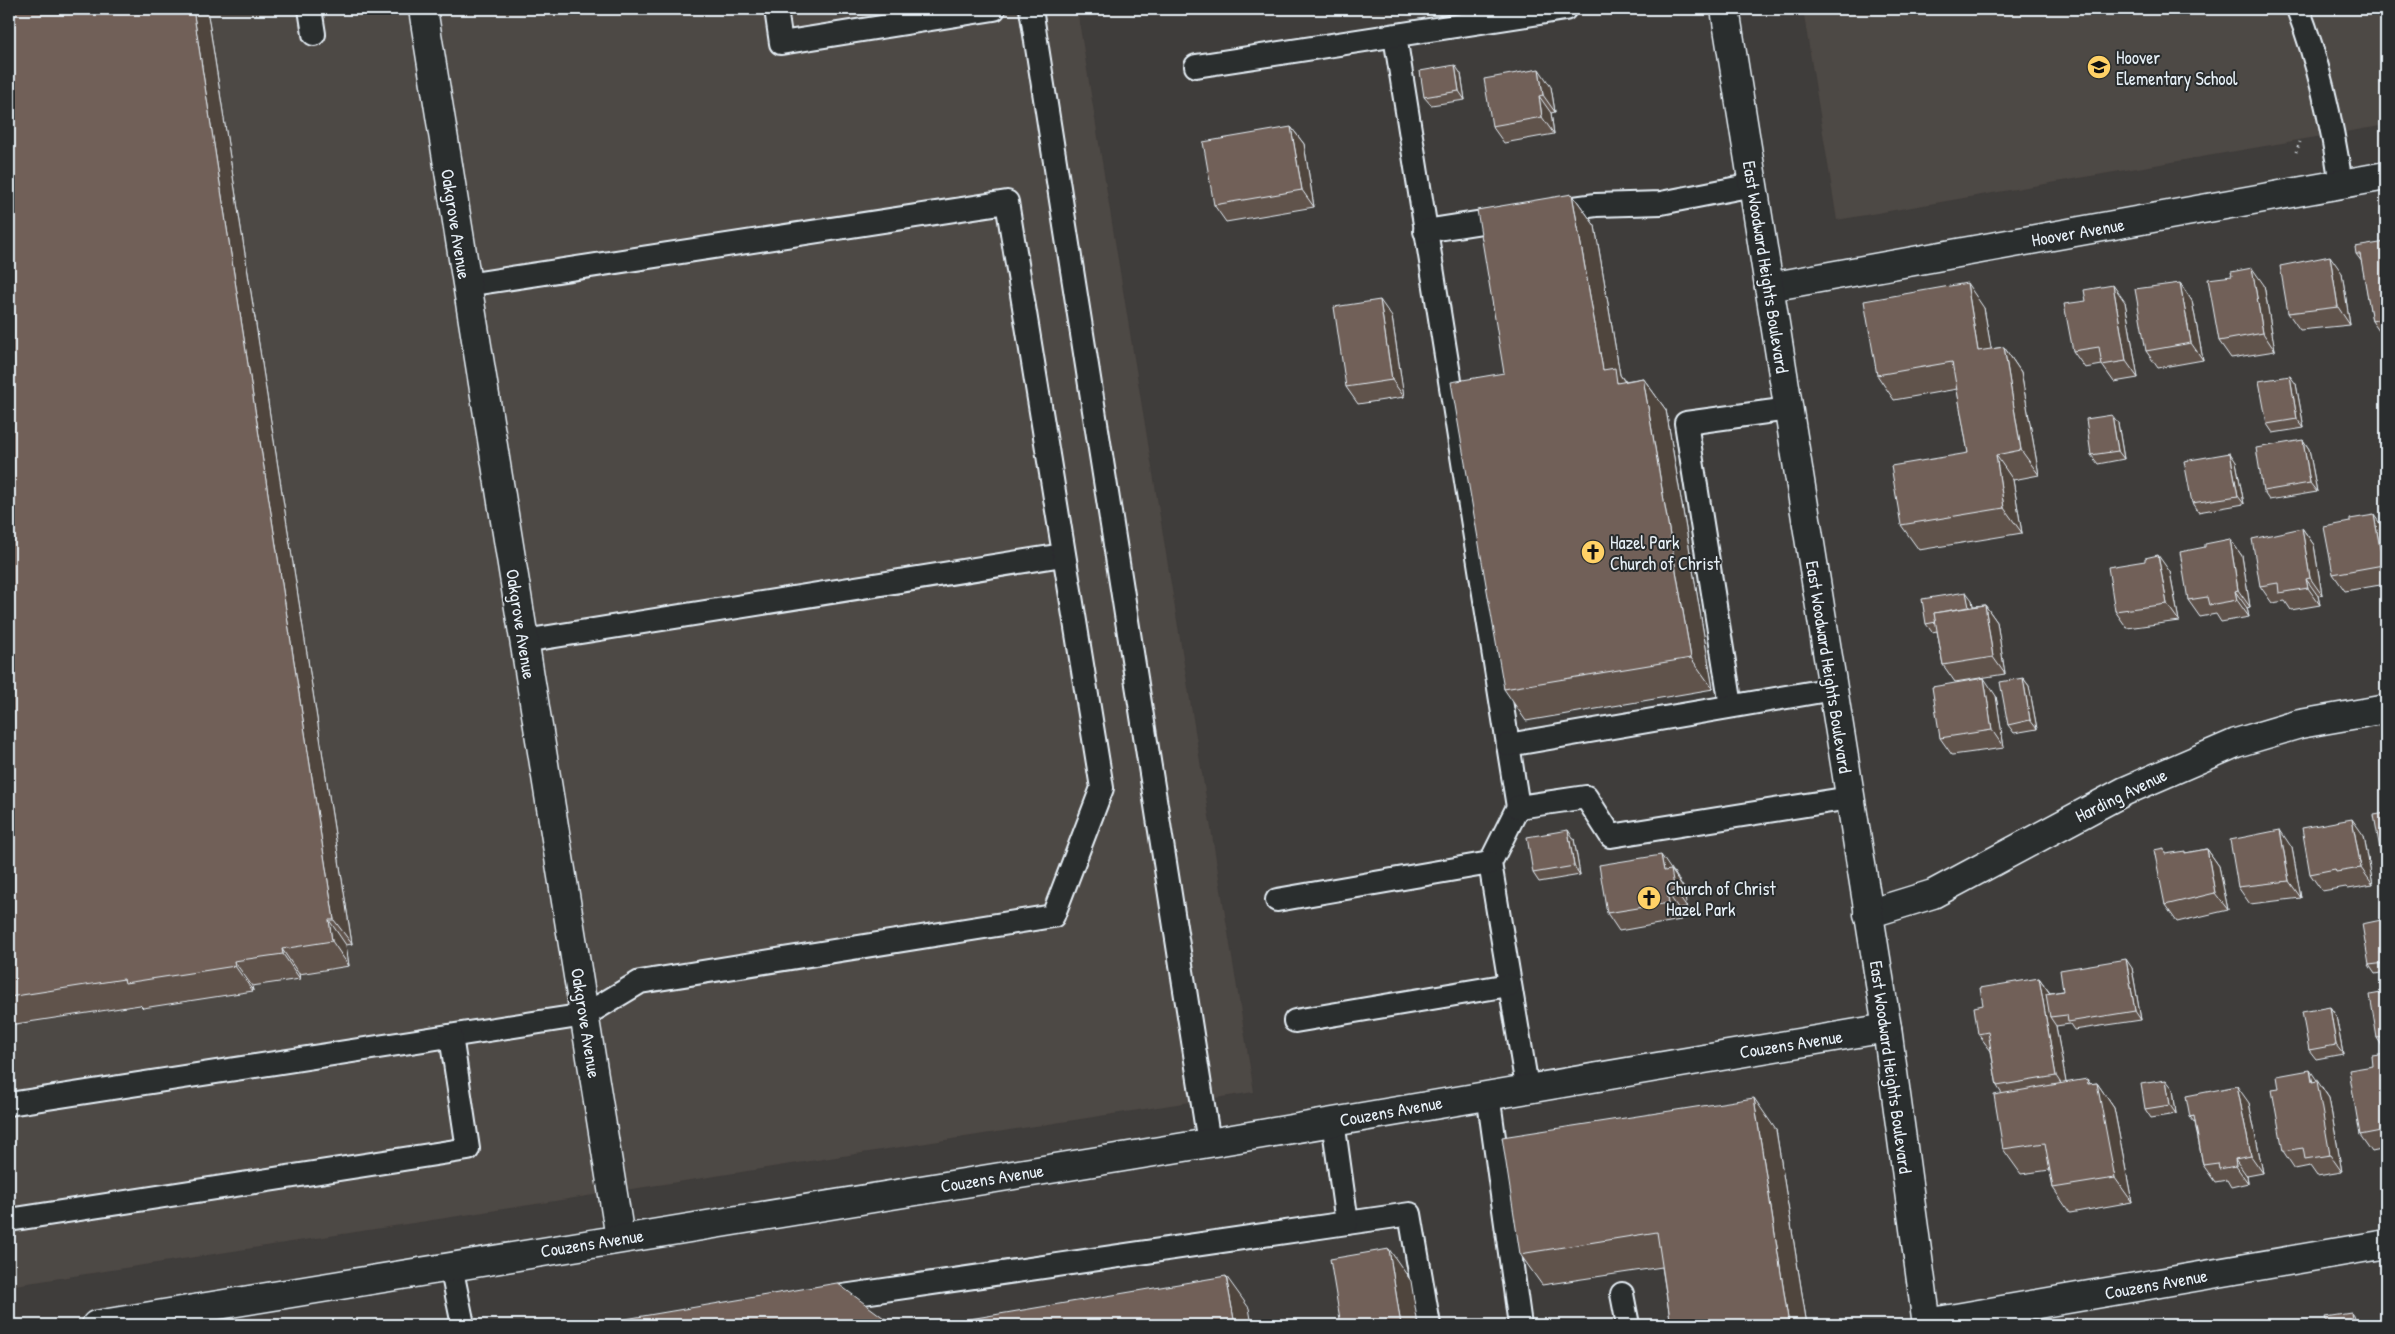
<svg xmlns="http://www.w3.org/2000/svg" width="2395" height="1334" font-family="'Patrick Hand',sans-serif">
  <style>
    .built { fill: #4e4844 }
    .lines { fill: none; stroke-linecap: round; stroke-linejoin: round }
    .service-casing { stroke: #e8f1f8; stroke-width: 26 }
    .minor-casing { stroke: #e8f1f8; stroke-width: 31 }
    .tertiary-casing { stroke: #e8f1f8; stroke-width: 31 }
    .path { stroke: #e8f1f8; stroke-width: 3; stroke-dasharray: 1 4; stroke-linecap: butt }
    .service { stroke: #2a2d2e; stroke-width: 22 }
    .minor { stroke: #2a2d2e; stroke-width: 28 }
    .tertiary { stroke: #2a2d2e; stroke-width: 28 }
    .wall { fill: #61534c; stroke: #e8f1f8 }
    .shaded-wall { fill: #4f443e; stroke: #e8f1f8 }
    .building { fill: #716158; stroke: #e8f1f8 }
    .labels { text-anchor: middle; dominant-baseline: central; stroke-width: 4; stroke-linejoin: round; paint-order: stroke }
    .poi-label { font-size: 18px; fill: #e8f1f8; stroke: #2a2d2e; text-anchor: start }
    .street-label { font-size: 18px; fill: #e8f1f8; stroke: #2a2d2e }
  </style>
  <rect width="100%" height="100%" fill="#3f3d3b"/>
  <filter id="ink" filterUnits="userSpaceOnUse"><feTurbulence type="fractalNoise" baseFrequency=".02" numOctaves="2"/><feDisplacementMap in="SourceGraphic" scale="10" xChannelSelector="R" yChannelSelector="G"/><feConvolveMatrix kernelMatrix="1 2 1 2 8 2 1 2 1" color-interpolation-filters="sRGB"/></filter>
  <g filter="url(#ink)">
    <g class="built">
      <polygon points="9,9 1077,9 1254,1092 9,1286"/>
      <polygon points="1803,9 2386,9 2386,125 1837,220"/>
    </g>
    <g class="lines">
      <g class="service-casing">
        <g id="service">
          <polyline points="310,9 314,34"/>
          <polyline points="776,9 781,43 994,9"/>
          <polyline points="1031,9 1209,1143"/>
          <path d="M2298 9C2320 66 2332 123 2341 184"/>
          <polyline points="1395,36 1518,807 1490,863 1527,1087"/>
          <polyline points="1196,66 1565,9"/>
          <polyline points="1552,211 1596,205 1661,203 1753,185"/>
          <polyline points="1425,231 1508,218"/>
          <polyline points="524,641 1063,555"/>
          <polyline points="1731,706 1686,423 1788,409"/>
          <polyline points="1508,745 1833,689"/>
          <polyline points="1518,807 1586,797 1611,836 1850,798"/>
          <polyline points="1277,900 1490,863"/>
          <polyline points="1295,1021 1509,985"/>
          <polyline points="1488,1094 1520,1325"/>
          <polyline points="9,1104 585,1015 640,982 1053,916 1102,788 1007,202 466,285"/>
          <polyline points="9,1220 468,1149 451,1036"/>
          <polyline points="1347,1223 1410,1214 1429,1325"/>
          <polyline points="451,1266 463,1325"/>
          <polyline points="1622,1294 1628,1325"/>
          <polyline points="822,1299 1347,1223 1333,1121"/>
        </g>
      </g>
      <g class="minor-casing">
        <g id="minor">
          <polyline points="423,9 620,1238"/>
          <polyline points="1769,287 2386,176"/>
          <polyline points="1868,914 1933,894 2125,791 2236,743 2300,724 2386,709"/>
          <polyline points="1927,1323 2386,1244"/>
        </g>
      </g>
      <g class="tertiary-casing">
        <g id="tertiary">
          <polyline points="1725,9 1887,1028 1927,1325"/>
          <polyline points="96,1325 1209,1143 1887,1028"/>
        </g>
      </g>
      <polyline class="path" points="2296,152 2300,142"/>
      <use href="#service" class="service"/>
      <use href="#minor" class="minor"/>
      <use href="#tertiary" class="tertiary"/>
    </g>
    <g class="wall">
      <polygon points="9,9 207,9 352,944 346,945 349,966 299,974 300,979 252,986 253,991 143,1008 140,1005 9,1025"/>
      <polygon points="1461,74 1465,100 1431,105 1424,97"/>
      <polygon points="1551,87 1555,112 1551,113 1554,134 1504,143 1492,126"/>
      <polygon points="1291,127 1304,144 1314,207 1226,222 1214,205"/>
      <polygon points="1572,194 1595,226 1620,375 1625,381 1643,378 1666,410 1713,689 1526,721 1504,689 1504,373"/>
      <polygon points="2386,242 2386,337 2384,338 2372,321 2362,262 2356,254"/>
      <polygon points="2342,273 2350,325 2300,330 2288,313"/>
      <polygon points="2180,283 2192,301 2203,360 2158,368 2146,351"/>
      <polygon points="2264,285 2275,351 2231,358 2219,341"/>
      <polygon points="2125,302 2138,378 2114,382 2102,365 2085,368 2073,351"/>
      <polygon points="1984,308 1991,349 2004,347 2021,372 2039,475 2013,480 2022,533 1919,550 1901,525 1968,453 1957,389 1894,400 1877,375"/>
      <polygon points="1392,317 1404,397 1358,404 1346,387"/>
      <polygon points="2296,384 2304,428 2273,433 2267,424"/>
      <polygon points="2118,423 2124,459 2098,464 2091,455"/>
      <polygon points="2303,440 2309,449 2317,492 2269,500 2263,491"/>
      <polygon points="2236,462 2244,504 2198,512 2192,503"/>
      <polygon points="2302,528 2314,545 2322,595 2318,596 2320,605 2291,610 2285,601 2272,603 2260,586"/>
      <polygon points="2386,533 2386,584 2345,591 2333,574"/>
      <polygon points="2230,539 2242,556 2250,607 2247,608 2249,617 2221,622 2216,614 2200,617 2188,600 2205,547"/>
      <polygon points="2170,572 2179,621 2127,628 2115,611"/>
      <polygon points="1972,600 1973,606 1985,605 1997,622 2005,674 1955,682 1943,665 1937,631 1932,632 1926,624"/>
      <polygon points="2023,678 2029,686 2037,729 2014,733 2008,725"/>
      <polygon points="1996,696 2004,748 1952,755 1940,738"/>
      <polygon points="2386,813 2386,867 2382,861"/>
      <polygon points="2364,836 2373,885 2348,889 2346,887 2322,891 2310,874"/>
      <polygon points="1574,839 1580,875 1539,882 1533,873"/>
      <polygon points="2292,848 2301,898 2250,904 2238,887"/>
      <polygon points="2207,849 2219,866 2228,910 2177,922 2165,905 2168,854 2186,853"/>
      <polygon points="1674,872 1683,887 1687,908 1679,909 1681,920 1619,931 1607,913"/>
      <polygon points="2386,919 2386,972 2375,974 2369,965"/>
      <polygon points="2132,968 2141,1020 2074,1030 2070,1024 2056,1026 2066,1083 2091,1084 2097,1083 2114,1108 2132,1202 2070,1213 2053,1188 2050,1170 2021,1174 2003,1149 2002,1094 1997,1086 1991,1051 1978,1034 1983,1005 2039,978 2050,993 2063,991"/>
      <polygon points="2386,992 2386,1047 2383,1047 2377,1038"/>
      <polygon points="2330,1007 2336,1016 2343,1054 2316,1059 2309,1050"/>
      <polygon points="2386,1054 2386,1149 2372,1152 2360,1135 2373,1066"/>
      <polygon points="2322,1087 2329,1098 2342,1172 2317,1176 2310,1166 2295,1169 2283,1151"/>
      <polygon points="2173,1089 2176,1114 2151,1118 2145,1109"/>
      <polygon points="2249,1103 2263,1173 2247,1176 2248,1183 2231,1187 2227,1180 2215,1182 2203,1165 2195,1123 2190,1117"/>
      <polygon points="1776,1130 1807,1325 1671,1325 1662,1267 1542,1285 1520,1254"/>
    </g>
    <g class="shaded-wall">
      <polygon points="193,9 207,9 352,944 334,920"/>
      <polygon points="1455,65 1461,74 1465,100 1459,91"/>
      <polygon points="1539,69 1551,87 1555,112 1543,95"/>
      <polygon points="1539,96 1551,113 1554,134 1542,117"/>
      <polygon points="1291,127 1304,144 1314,207 1302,190"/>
      <polygon points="1572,194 1595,226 1620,375 1637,399 1603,370"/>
      <polygon points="2330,256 2342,273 2350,325 2338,307"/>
      <polygon points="2252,268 2264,285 2275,351 2263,333"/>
      <polygon points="1967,283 1984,308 1996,376 1978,351"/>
      <polygon points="2180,283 2192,301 2203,360 2191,343"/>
      <polygon points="2113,285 2125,302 2138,378 2126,361"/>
      <polygon points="1380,300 1392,317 1404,397 1392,380"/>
      <polygon points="2004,347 2021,372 2039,475 2021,450"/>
      <polygon points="2290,376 2296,384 2304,428 2297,419"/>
      <polygon points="1643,378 1666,410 1713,689 1691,658"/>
      <polygon points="2112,415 2118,423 2124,459 2118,451"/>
      <polygon points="2303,440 2309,449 2317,492 2310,483"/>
      <polygon points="2230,453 2236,462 2244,504 2238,496"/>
      <polygon points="1996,455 2013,480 2022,533 2004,508"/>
      <polygon points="2374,515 2386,532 2386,569 2383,565"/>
      <polygon points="2302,528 2314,545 2322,595 2310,578"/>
      <polygon points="2230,539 2242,556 2250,607 2238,590"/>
      <polygon points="2158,555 2170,572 2179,621 2167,604"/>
      <polygon points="2306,579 2318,596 2320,605 2308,588"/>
      <polygon points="2235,591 2247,608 2249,617 2237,600"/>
      <polygon points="1966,592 1972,600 1976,625 1970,616"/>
      <polygon points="1985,605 1997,622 2005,674 1993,657"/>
      <polygon points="1984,678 1996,696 2004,748 1992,730"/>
      <polygon points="2023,678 2029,686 2037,729 2030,720"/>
      <polygon points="2352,819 2364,836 2373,885 2361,868"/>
      <polygon points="1568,830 1574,839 1580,875 1574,866"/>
      <polygon points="2280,830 2292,848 2301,898 2289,881"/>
      <polygon points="2207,849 2219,866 2228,910 2215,893"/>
      <polygon points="1661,855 1683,887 1687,908 1675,891 1664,871"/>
      <polygon points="1667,892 1679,909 1681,920 1669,903"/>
      <polygon points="329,920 346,945 349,966 332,941"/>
      <polygon points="282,949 299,974 300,979 283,954"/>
      <polygon points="2126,959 2132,968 2141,1020 2135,1011"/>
      <polygon points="234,961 252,986 253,991 235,966"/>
      <polygon points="2039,978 2051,995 2050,1017 2056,1026 2068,1094 2056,1076"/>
      <polygon points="2330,1007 2336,1016 2343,1054 2336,1045"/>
      <polygon points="2310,1070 2329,1098 2342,1172 2330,1155"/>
      <polygon points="2087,1079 2099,1096 2097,1083 2114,1108 2132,1202 2115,1178 2088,1084"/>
      <polygon points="2166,1080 2173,1089 2176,1114 2170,1105"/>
      <polygon points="2237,1086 2249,1103 2263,1173 2251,1156"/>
      <polygon points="1754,1098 1776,1130 1807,1325 1789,1325"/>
      <polygon points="2235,1159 2247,1176 2248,1183 2236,1166"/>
      <polygon points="1389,1249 1411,1281 1418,1325 1401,1325"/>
      <polygon points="1226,1276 1249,1308 1252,1325 1235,1325"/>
      <polygon points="2351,1313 2360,1325 2353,1324"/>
    </g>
    <g class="building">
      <polygon points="9,9 193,9 334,920 329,920 332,941 282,949 283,954 234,961 235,966 125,983 124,979 9,997"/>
      <polygon points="1455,65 1459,91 1424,97 1420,71"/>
      <polygon points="1539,69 1543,95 1539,96 1542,117 1492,126 1484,79"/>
      <polygon points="1291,127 1302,190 1214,205 1203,142"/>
      <polygon points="1572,194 1603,370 1615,368 1617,383 1643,378 1691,658 1504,689 1451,382 1504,373 1477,210"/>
      <polygon points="2386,242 2386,318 2372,321 2360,254 2356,254 2355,247"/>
      <polygon points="2330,256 2338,307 2288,313 2280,266"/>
      <polygon points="2252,268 2263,333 2219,341 2208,279 2232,276 2231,272"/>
      <polygon points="1967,283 1978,351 2004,347 2021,450 1996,455 2004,508 1901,525 1891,466 1968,453 1952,362 1877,375 1864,301"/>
      <polygon points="2180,283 2191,343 2146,351 2135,289"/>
      <polygon points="2113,285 2126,361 2102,365 2099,347 2073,351 2064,304 2086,301 2084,290"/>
      <polygon points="1380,300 1392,380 1346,387 1334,307"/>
      <polygon points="2290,376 2297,419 2267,424 2259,381"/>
      <polygon points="2112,415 2118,451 2091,455 2086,419"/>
      <polygon points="2303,440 2310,483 2263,491 2256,448"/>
      <polygon points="2230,453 2238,496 2192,503 2184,461"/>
      <polygon points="2374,515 2383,565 2333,574 2324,527 2350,522 2350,519"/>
      <polygon points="2302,528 2310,578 2306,579 2308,588 2279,593 2278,583 2260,586 2252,539"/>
      <polygon points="2230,539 2238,590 2235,591 2237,600 2209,605 2207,597 2188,600 2180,552 2205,547 2205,544"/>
      <polygon points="2158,555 2167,604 2115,611 2108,567 2145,561 2145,558"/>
      <polygon points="1966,592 1969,607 1934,613 1936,622 1926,624 1922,599"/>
      <polygon points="1985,605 1993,657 1943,665 1934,613"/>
      <polygon points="1984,678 1992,730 1940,738 1932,687"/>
      <polygon points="2023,678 2030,720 2008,725 2000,682"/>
      <polygon points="2386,813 2386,860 2382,861 2374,815"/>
      <polygon points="2352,819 2361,868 2336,872 2335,869 2310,874 2302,828"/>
      <polygon points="1568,830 1574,866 1533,873 1527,837"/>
      <polygon points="2280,830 2289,881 2238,887 2230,840"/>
      <polygon points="2164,848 2165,854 2185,851 2185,853 2207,849 2215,893 2165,905 2154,850"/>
      <polygon points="1661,855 1664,871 1671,870 1675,891 1667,892 1669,903 1607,913 1599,865"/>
      <polygon points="2386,919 2386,963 2369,965 2362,924"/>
      <polygon points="2126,959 2135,1011 2068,1022 2067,1015 2050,1017 2046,994 2063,991 2060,970"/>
      <polygon points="2039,978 2056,1076 1997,1086 1988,1032 1978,1034 1974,1007 1983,1005 1980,988"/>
      <polygon points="2386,992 2386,1037 2377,1038 2370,995"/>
      <polygon points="2330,1007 2336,1045 2309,1050 2302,1012"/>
      <polygon points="2386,1054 2386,1130 2360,1135 2349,1070 2373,1066 2372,1056"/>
      <polygon points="2310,1070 2312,1082 2317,1081 2330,1155 2305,1159 2303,1148 2283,1151 2272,1090 2279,1089 2277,1076"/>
      <polygon points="2087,1079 2088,1084 2097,1083 2115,1178 2053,1188 2045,1143 2003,1149 1994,1095"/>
      <polygon points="2166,1080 2170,1105 2145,1109 2141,1084"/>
      <polygon points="2237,1086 2251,1156 2235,1159 2236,1166 2219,1169 2218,1163 2203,1165 2194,1116 2190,1117 2186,1096"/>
      <polygon points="1754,1098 1789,1325 1671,1325 1657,1232 1520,1254 1502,1137"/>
      <polygon points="1389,1249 1401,1325 1341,1325 1330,1259"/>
      <polygon points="1226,1276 1235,1325 934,1325"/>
      <polygon points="837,1283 888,1321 889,1325 590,1325"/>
      <polygon points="2351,1313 2353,1324 2372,1321 2372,1325 2327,1325 2325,1317"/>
    </g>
  </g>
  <defs>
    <g id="school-disc" transform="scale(1.25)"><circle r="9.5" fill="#ffd166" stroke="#2a2d2e"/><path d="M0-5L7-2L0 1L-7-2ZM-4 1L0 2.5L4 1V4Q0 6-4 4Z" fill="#111"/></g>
    <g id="church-disc" transform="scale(1.25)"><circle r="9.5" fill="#ffd166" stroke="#2a2d2e"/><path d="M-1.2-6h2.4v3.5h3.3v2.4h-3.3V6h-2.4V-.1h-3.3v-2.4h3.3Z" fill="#111"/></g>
  </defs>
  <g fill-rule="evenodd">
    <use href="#school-disc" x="2099" y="67"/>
    <use href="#church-disc" x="1593" y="552"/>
    <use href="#church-disc" x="1649" y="898"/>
  </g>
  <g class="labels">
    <g class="poi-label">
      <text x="2116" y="57">Hoover<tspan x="2116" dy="21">Elementary School</tspan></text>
      <text x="1610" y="542">Hazel Park<tspan x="1610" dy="21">Church of Christ</tspan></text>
      <text x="1666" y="888">Church of Christ<tspan x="1666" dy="21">Hazel Park</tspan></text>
    </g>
    <g class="street-label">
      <text transform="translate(456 224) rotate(81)">Oakgrove Avenue</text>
      <text transform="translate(2078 232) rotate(-10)">Hoover Avenue</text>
      <text transform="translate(1766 267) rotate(81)">East Woodward Heights Boulevard</text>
      <text transform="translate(521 624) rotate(81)">Oakgrove Avenue</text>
      <text transform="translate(1829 667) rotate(81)">East Woodward Heights Boulevard</text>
      <text transform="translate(2121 795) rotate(-26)">Harding Avenue</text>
      <text transform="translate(586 1023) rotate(81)">Oakgrove Avenue</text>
      <text transform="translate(1791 1044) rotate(-9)">Couzens Avenue</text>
      <text transform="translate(1891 1067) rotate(82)">East Woodward Heights Boulevard</text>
      <text transform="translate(1391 1111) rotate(-10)">Couzens Avenue</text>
      <text transform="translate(992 1178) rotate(-9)">Couzens Avenue</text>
      <text transform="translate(592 1243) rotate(-9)">Couzens Avenue</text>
      <text transform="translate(2156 1284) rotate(-10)">Couzens Avenue</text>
    </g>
  </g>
  <rect width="2395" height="1334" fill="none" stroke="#2a2d2e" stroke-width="30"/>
  <rect x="15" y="15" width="2365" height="1304" fill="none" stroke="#e8f1f8" stroke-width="2" filter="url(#ink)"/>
</svg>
